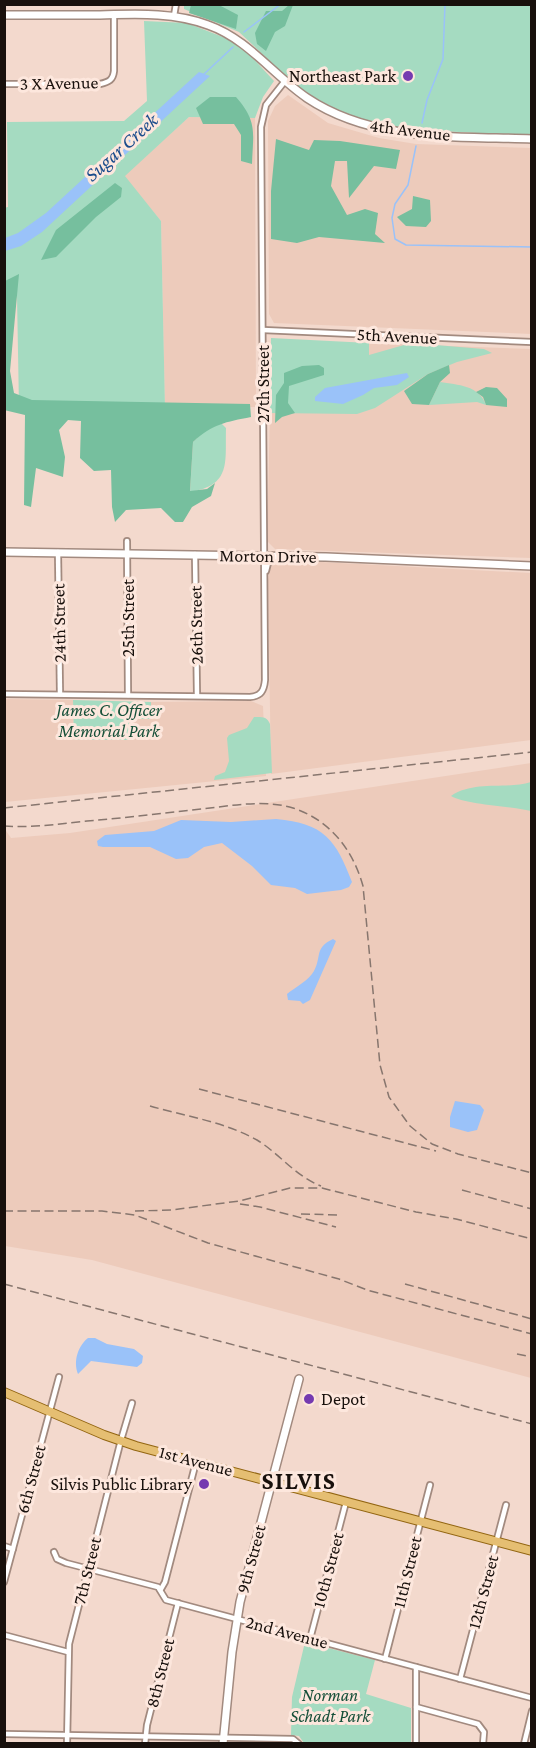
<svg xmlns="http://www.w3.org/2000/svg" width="536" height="1748" font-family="'Crimson Pro',serif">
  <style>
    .built { fill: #edcbbb }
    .green { fill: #a5dbc1 }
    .forest { fill: #76bf9e }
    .water { fill: #9ac2f9 }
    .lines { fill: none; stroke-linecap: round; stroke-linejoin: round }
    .stream { stroke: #9ac2f9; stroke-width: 1.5 }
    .street-casing { stroke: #a28a7f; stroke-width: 8 }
    .secondary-casing { stroke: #a28a7f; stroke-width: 10 }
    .primary-casing { stroke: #926511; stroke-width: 10 }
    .street { stroke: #fff; stroke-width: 4.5 }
    .secondary { stroke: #fff; stroke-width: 7 }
    .primary { stroke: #e5be72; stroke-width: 8 }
    .rail { stroke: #87766e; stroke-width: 1.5; stroke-dasharray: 9 4.5; stroke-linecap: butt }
    .poi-dot { fill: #753ab0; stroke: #fde7dd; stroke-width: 2 }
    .labels { text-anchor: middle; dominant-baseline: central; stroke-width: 6; stroke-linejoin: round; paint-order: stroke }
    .poi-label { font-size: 18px; fill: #18100c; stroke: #fde7dd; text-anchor: end }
    .street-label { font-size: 18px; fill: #18100c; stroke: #fde7dd }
    .park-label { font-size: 18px; font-style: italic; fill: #154f38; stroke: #fde7dd }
    .water-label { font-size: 20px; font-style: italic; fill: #1b4c8c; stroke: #fde7dd }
    .district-label { font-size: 24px; font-weight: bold; letter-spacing: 1.5px; fill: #18100c; stroke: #fde7dd }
  </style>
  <rect width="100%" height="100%" fill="#f3d9cd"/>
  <g class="built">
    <polygon points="288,95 328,123 379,138 416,144 531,148 531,334 274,323 269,314 268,121 275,106"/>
    <polygon points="189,117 255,118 256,407 165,408 161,221 124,176"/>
    <polygon points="369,343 531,349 531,558 275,549 267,541 270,413 368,408"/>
    <polygon points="283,560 531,573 531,740 271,774 268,580 270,567 275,562"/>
    <polygon points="5,699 73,700 74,740 129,740 129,719 151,719 151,702 251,701 263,706 266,776 5,802"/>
    <polygon points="531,763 531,1378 92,1260 5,1246 4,828 11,838 70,833"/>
  </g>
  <g class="green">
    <polygon points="184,4 531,5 531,136 403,129 368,123 341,113 312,97 292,82 239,32 184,9"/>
    <polygon points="144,21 187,23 228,39 250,55 274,81 263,97 255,118 189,117 125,176 161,221 165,408 19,408 17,296 5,295 4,208 8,207 7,122 124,121 147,101"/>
    <polygon points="271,338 369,343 369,355 411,343 484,349 492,353 457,362 428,374 375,408 357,414 270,413"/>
    <path d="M440 382C458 385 479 385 486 405L477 402 429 405Z"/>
    <path d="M221 423 226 428C225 462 232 485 190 492L193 442 205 430Z"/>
    <polygon points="73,700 151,702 151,719 129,719 129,740 74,740"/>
    <path d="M254 717C261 717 267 716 270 724L272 773 214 780 215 776 225 772 229 761 227 738 229 735 247 728Z"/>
    <path d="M531 782V811C510 806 467 805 451 796 475 780 505 790 531 782Z"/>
    <polygon points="305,1642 375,1660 366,1694 411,1708 411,1743 304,1743 299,1736 291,1735 292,1697"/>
  </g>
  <g class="forest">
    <polygon points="191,5 219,5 238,15 236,29 189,13"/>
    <polygon points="289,5 293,5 285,26 275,32 266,51 257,44 255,33 266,11 282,11"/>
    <path d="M210 97H236C258 122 253 133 252 164L241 161V135L234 124H203L196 108Z"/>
    <polygon points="276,139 309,150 314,140 340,141 400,150 396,169 374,166 349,198 347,161 335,161 331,186 347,215 365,209 378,213 375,234 385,243 319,237 297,243 271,239 271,191"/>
    <polygon points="115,183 122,188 121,197 96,217 56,257 41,260 56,230"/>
    <polygon points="413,196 430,200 431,221 426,227 406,226 397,217 412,209"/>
    <path d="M19 274 10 371 14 393 32 400 250 404 251 417C226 422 212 424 193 442L190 491 207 489 215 483 211 496 192 507 183 522H175L161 508 126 510 115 522 112 507 111 470 94 471 80 458 81 421 68 420 59 430 65 457 63 477 36 468 31 507 24 505 25 415 4 410 5 281Z"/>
    <polygon points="319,365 324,368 324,375 289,386 288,403 295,413 282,417 275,423 276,395 284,383 284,373 302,366"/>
    <polygon points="449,365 450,373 440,382 429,405 412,404 404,391 428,374"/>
    <polygon points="486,387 497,388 507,399 507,407 486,405 483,397 476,392"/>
  </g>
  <g class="water">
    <polygon points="199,72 210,76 42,232 21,246 5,251 5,238 18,233 46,213"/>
    <polygon points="407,373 409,377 397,385 374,388 363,395 343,404 315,401 315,397 325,388"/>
    <path d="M276 819C324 823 336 840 352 882L349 887 341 890 307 894 295 888 271 885 252 866 222 843 204 847 188 858 176 859 150 847H103L98 846 97 841 105 835 154 831 181 820 231 822Z"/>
    <path d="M333 939 336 941 310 1000 303 1004 300 1001 288 1000 287 994C296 987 309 980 314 971 322 956 314 948 333 939Z"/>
    <polygon points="455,1101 480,1105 484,1110 477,1130 468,1132 450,1127 450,1117"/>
    <path d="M88 1338H95L107 1344 134 1349 143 1356 142 1363 137 1367 91 1361 78 1374C73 1361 78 1346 88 1338Z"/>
  </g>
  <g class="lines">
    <g class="stream">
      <polyline points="244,32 281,4"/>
      <polyline points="203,75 233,47"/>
      <polyline points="422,123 427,100 443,59 445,4"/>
      <polyline points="416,146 408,185 395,204 392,218 395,239 406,245 532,247"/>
    </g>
    <g class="street-casing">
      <g id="street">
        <polyline points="174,16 176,4"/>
        <path d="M4 84H100C109 82 113 80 114 71V14"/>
        <polyline points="263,330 532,342"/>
        <polyline points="127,541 128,695"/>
        <polyline points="58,552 60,694"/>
        <polyline points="195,554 197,695"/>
        <polyline points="266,571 268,563 276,558"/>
        <path d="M4 694 250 697C261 696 264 691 265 680L261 127 266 105 285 81"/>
        <polyline points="4,1546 13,1549"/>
        <polyline points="54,1552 57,1559 66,1563 158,1587 166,1600 532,1698"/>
        <polyline points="4,1582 59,1377"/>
        <polyline points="161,1589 165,1582 196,1462"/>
        <polyline points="4,1635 68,1652"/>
        <polyline points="310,1639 346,1502"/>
        <polyline points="385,1659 430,1485"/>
        <polyline points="460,1679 506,1505"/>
        <polyline points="416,1707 478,1724 484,1732 483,1744"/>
        <polyline points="4,1734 293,1739 299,1744"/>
        <polyline points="67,1744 69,1644 121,1440 132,1403"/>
        <polyline points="145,1744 147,1725 178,1603"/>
        <polyline points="416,1744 416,1667"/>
        <polyline points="524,1744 532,1711"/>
      </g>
    </g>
    <g class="secondary-casing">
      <g id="secondary">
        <path d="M4 15C36 15 68 15 100 15 136 14 174 12 208 25 248 39 273 75 307 98 373 142 455 136 532 139"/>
        <polyline points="4,552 326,557 532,566"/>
        <polyline points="223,1744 232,1652 240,1602 299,1379"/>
      </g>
    </g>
    <g class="primary-casing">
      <polyline id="primary" points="4,1392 104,1435 136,1446 532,1551"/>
    </g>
    <use href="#street" class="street"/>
    <use href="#secondary" class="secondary"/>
    <use href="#primary" class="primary"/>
    <g class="rail">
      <polyline points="4,808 532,752"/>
      <path d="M4 826C32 828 59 824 87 821 125 818 163 813 201 809 231 806 263 799 293 808 330 820 353 850 363 886L380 1065 389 1097 410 1126 432 1144 458 1154 532 1173"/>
      <polyline points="199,1089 436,1151"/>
      <path d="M150 1106C185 1116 225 1122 257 1140 280 1154 295 1176 321 1186"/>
      <polyline points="462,1190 532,1209"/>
      <polyline points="240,1204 260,1207 336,1227"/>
      <polyline points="4,1211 102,1211 135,1215 208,1243 339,1279 367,1290 532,1334"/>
      <polyline points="135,1211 171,1210 239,1201 290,1188 322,1188 416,1212 456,1219 532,1239"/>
      <polyline points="301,1214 339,1215"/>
      <polyline points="4,1284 532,1424"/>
      <polyline points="405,1284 532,1319"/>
      <polyline points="517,1354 532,1357"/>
    </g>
  </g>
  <g class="poi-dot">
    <circle cx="408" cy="76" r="6"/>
    <circle cx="309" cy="1399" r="6"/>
    <circle cx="204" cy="1484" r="6"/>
  </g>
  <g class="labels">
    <g class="poi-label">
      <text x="396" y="76">Northeast Park</text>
      <text x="321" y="1399" text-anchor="start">Depot</text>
      <text x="192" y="1484">Silvis Public Library</text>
    </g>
    <g class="street-label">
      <text transform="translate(59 83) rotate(-1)">3 X Avenue</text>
      <text transform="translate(410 130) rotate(7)">4th Avenue</text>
      <text transform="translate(397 336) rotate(3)">5th Avenue</text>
      <text transform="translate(263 384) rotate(-90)">27th Street</text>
      <text transform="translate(268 556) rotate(1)">Morton Drive</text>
      <text transform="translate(128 618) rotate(-90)">25th Street</text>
      <text transform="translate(59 623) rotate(-91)">24th Street</text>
      <text transform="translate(196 625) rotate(-91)">26th Street</text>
      <text transform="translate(196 1461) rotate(15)">1st Avenue</text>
      <text transform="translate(31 1479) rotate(-75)">6th Street</text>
      <text transform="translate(251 1559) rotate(-75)">9th Street</text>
      <text transform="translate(328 1570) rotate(-75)">10th Street</text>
      <text transform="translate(87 1571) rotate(-76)">7th Street</text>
      <text transform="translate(407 1572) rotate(-76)">11th Street</text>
      <text transform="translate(483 1592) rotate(-75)">12th Street</text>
      <text transform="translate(287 1632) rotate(15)">2nd Avenue</text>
      <text transform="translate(160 1673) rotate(-76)">8th Street</text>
    </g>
    <g class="park-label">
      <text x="109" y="710">James C. Officer<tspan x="109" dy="21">Memorial Park</tspan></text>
      <text x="330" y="1695">Norman<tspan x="330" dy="21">Schadt Park</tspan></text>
    </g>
    <g class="water-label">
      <text transform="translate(121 147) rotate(-42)">Sugar Creek</text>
    </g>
    <g class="district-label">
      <text x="299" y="1480">SILVIS</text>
    </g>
  </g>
  <rect width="536" height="1748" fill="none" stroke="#18100c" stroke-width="12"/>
</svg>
